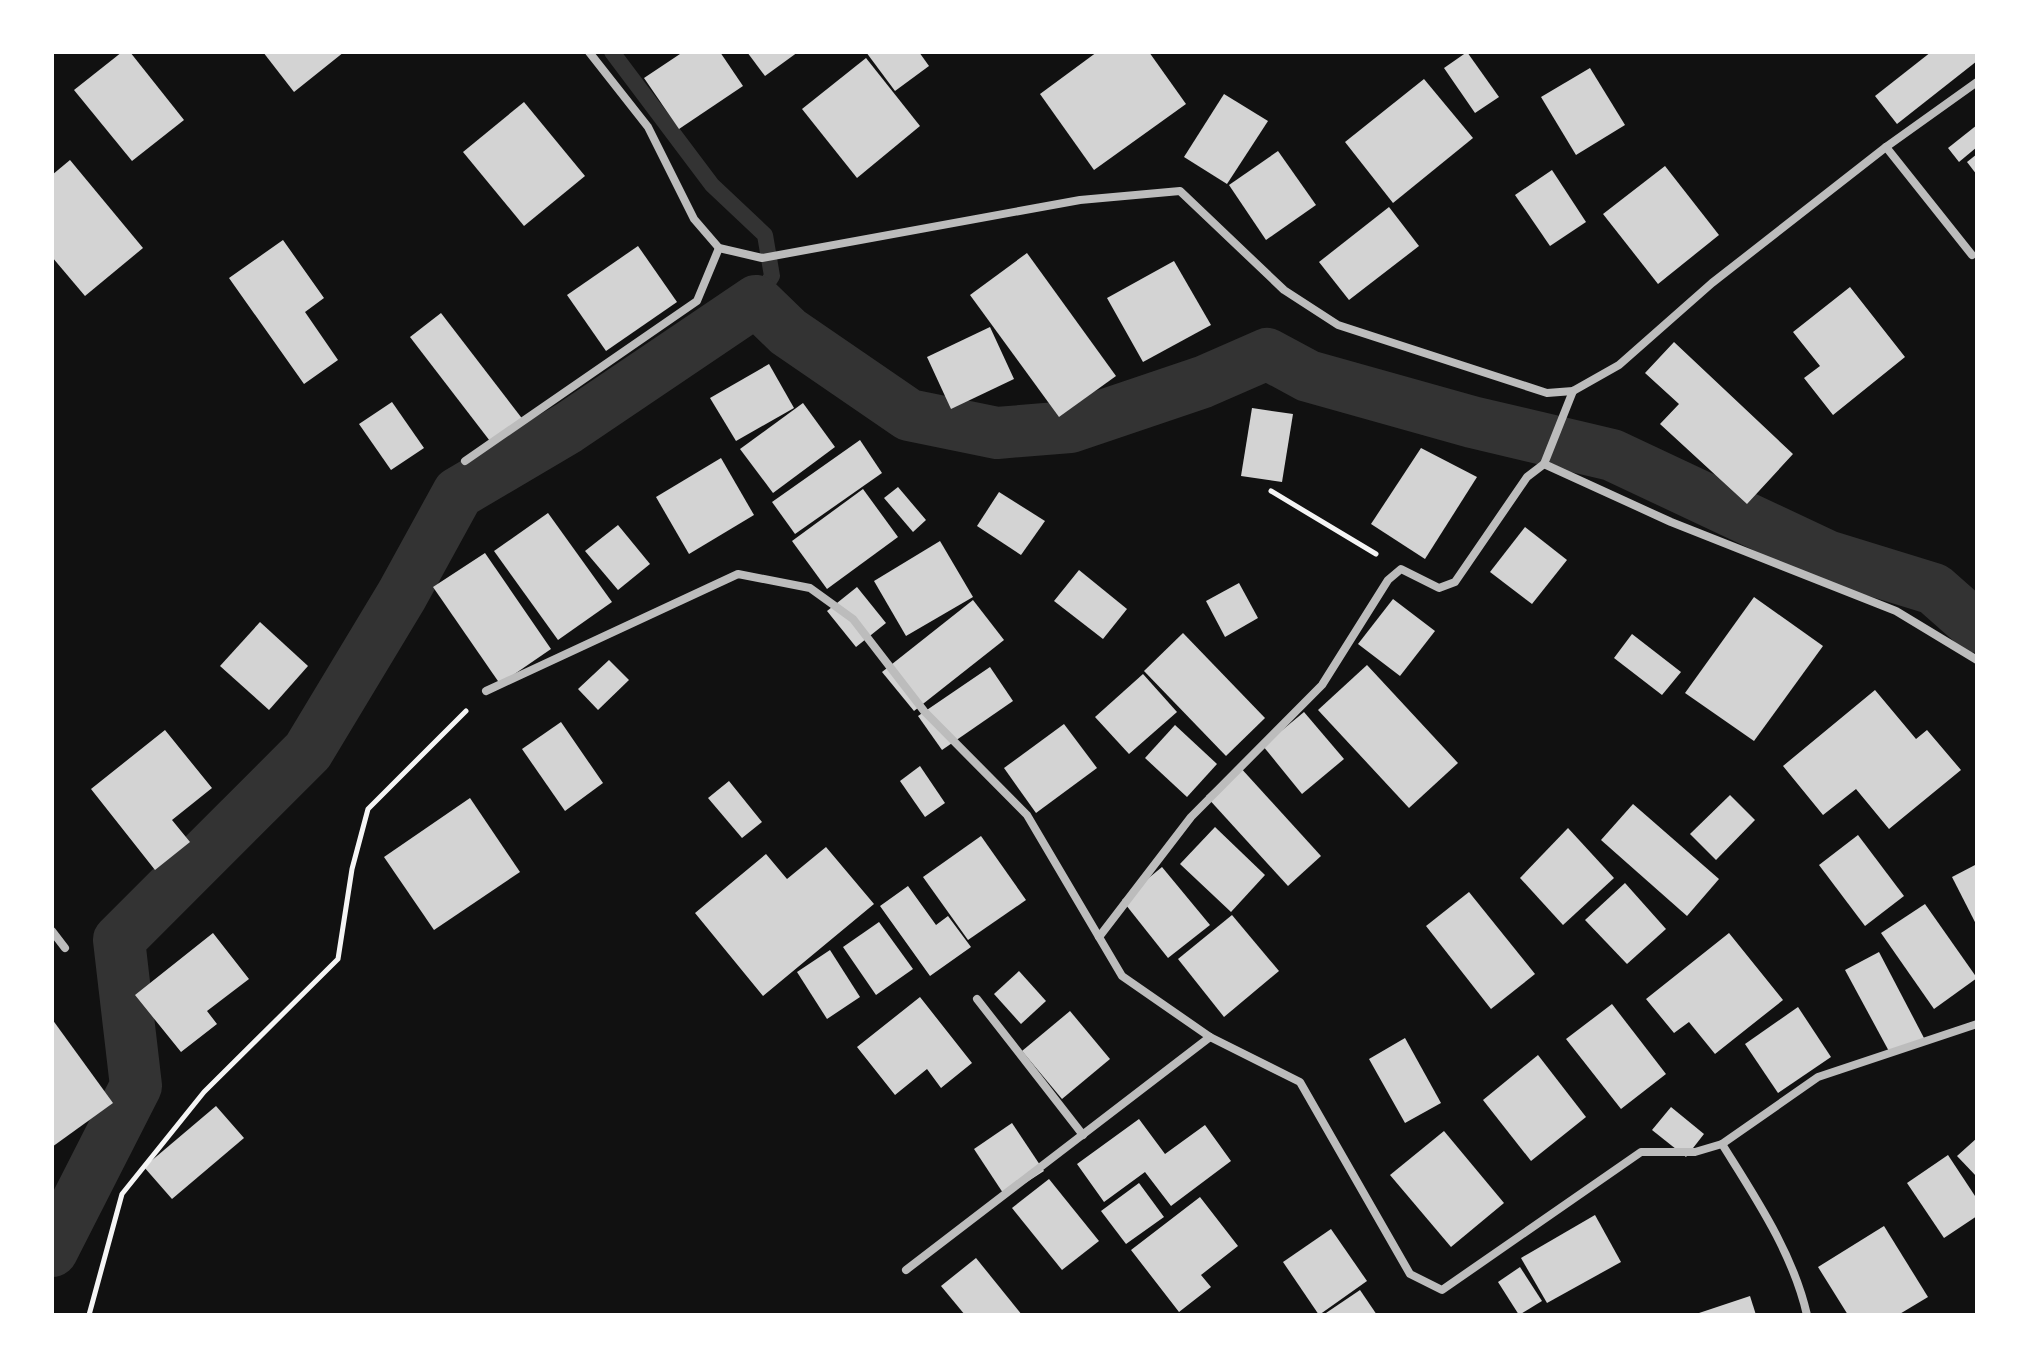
<svg xmlns="http://www.w3.org/2000/svg" width="2029" height="1367" font-family="Barlow,sans-serif">
  <style>
    .lines { fill: none; stroke-linecap: round; stroke-linejoin: round }
    .stream { stroke: #333; stroke-width: 16 }
    .canal { stroke: #333; stroke-width: 52 }
    .building { fill: #d3d3d3 }
    .path { stroke: #f5f5f5; stroke-width: 5 }
    .minor { stroke: #bcbcbc; stroke-width: 8 }
  </style>
  <rect width="100%" height="100%" fill="#111"/>
  <g class="lines">
    <polyline class="stream" points="612,52 712,185 765,235 772,276 756,301"/>
    <polyline class="canal" points="52,1251 136,1086 119,940 308,751 402,595 458,493 568,428 756,301 788,332 909,415 997,433 1070,427 1203,382 1267,354 1308,376 1472,422 1612,455 1827,556 1934,589 1977,627"/>
  </g>
  <g class="building">
    <polygon points="122,52 130,52 184,120 132,161 74,90"/>
    <polygon points="263,52 344,52 294,92"/>
    <polygon points="683,52 720,52 743,86 679,129 644,78"/>
    <polygon points="747,52 798,52 765,76"/>
    <polygon points="866,52 919,52 929,66 895,91"/>
    <polygon points="1097,52 1149,52 1186,104 1094,170 1040,94"/>
    <polygon points="1467,52 1499,97 1475,113 1444,68"/>
    <polygon points="1931,52 1977,52 1977,61 1897,124 1875,96"/>
    <polygon points="866,58 920,126 857,178 802,109"/>
    <polygon points="1590,68 1625,125 1576,155 1541,97"/>
    <polygon points="1424,79 1473,138 1393,203 1345,142"/>
    <polygon points="1224,94 1268,121 1227,184 1184,157"/>
    <polygon points="524,102 585,176 524,226 463,152"/>
    <polygon points="1977,125 1977,147 1959,162 1948,148"/>
    <polygon points="1278,151 1316,205 1266,240 1229,185"/>
    <polygon points="1977,154 1977,175 1967,162"/>
    <polygon points="70,160 143,248 85,296 52,257 52,175"/>
    <polygon points="1665,166 1719,235 1658,284 1603,214"/>
    <polygon points="1552,170 1586,222 1550,246 1515,195"/>
    <polygon points="1389,207 1419,246 1349,300 1319,262"/>
    <polygon points="283,240 324,298 305,312 338,360 304,384 229,278"/>
    <polygon points="638,246 677,302 606,351 567,295"/>
    <polygon points="1027,253 1116,376 1059,417 970,295"/>
    <polygon points="1174,261 1211,325 1143,362 1107,298"/>
    <polygon points="1850,287 1905,357 1833,415 1804,378 1820,366 1793,332"/>
    <polygon points="441,313 524,421 493,445 410,337"/>
    <polygon points="990,327 1014,379 951,409 927,357"/>
    <polygon points="1674,342 1793,454 1747,504 1660,424 1679,404 1645,373"/>
    <polygon points="769,364 794,408 736,441 710,398"/>
    <polygon points="392,402 424,448 391,470 359,424"/>
    <polygon points="803,403 835,447 773,493 740,449"/>
    <polygon points="1252,408 1293,414 1282,482 1241,476"/>
    <polygon points="860,440 882,473 795,534 772,502"/>
    <polygon points="1421,448 1477,477 1425,559 1371,524"/>
    <polygon points="721,458 754,515 689,554 656,497"/>
    <polygon points="898,487 926,520 913,532 884,498"/>
    <polygon points="863,489 898,537 827,589 792,541"/>
    <polygon points="999,492 1045,521 1021,555 977,526"/>
    <polygon points="548,513 612,602 558,640 494,551"/>
    <polygon points="618,525 650,564 618,590 585,551"/>
    <polygon points="1525,527 1567,560 1532,604 1490,572"/>
    <polygon points="940,541 973,597 906,636 874,581"/>
    <polygon points="485,553 551,649 500,684 433,587"/>
    <polygon points="1079,570 1127,609 1103,639 1054,601"/>
    <polygon points="1239,583 1258,618 1225,637 1206,601"/>
    <polygon points="857,587 886,623 856,647 827,611"/>
    <polygon points="1754,597 1823,646 1754,741 1685,693"/>
    <polygon points="1393,599 1435,631 1400,676 1358,644"/>
    <polygon points="973,600 1004,640 914,711 882,672"/>
    <polygon points="260,622 308,666 269,710 220,666"/>
    <polygon points="1183,633 1265,718 1226,756 1144,671"/>
    <polygon points="1632,634 1681,672 1662,695 1614,658"/>
    <polygon points="609,660 629,680 598,710 578,689"/>
    <polygon points="1367,665 1458,763 1409,808 1318,710"/>
    <polygon points="990,667 1013,701 942,750 918,716"/>
    <polygon points="1143,674 1177,712 1129,754 1095,717"/>
    <polygon points="1875,690 1916,739 1927,730 1961,770 1889,829 1856,789 1823,815 1783,766"/>
    <polygon points="1304,712 1344,759 1302,794 1263,746"/>
    <polygon points="561,722 603,783 565,811 522,749"/>
    <polygon points="1064,724 1097,768 1036,813 1004,768"/>
    <polygon points="1175,725 1217,764 1187,797 1145,758"/>
    <polygon points="165,730 212,788 172,820 190,842 155,870 91,789"/>
    <polygon points="920,766 945,803 925,817 900,781"/>
    <polygon points="1239,766 1321,856 1288,886 1206,796"/>
    <polygon points="729,781 762,822 742,838 708,798"/>
    <polygon points="1730,795 1755,820 1716,860 1690,834"/>
    <polygon points="470,798 520,872 434,930 384,857"/>
    <polygon points="1633,804 1719,879 1687,916 1601,840"/>
    <polygon points="1215,827 1265,875 1231,912 1180,864"/>
    <polygon points="1568,828 1614,878 1563,925 1520,878"/>
    <polygon points="1858,835 1904,896 1865,926 1819,865"/>
    <polygon points="981,836 1026,900 968,940 923,877"/>
    <polygon points="826,847 874,904 763,996 695,913 766,854 787,879"/>
    <polygon points="1977,864 1977,926 1952,877"/>
    <polygon points="1162,867 1210,925 1168,958 1122,900"/>
    <polygon points="1625,883 1666,929 1627,964 1585,920"/>
    <polygon points="908,886 936,925 948,916 971,947 930,976 880,906"/>
    <polygon points="1469,892 1535,974 1491,1009 1426,926"/>
    <polygon points="1925,904 1977,978 1934,1009 1881,933"/>
    <polygon points="1232,915 1279,971 1224,1017 1178,959"/>
    <polygon points="879,922 913,969 876,995 843,947"/>
    <polygon points="213,933 249,979 207,1011 217,1024 181,1052 135,995"/>
    <polygon points="1729,933 1783,1000 1715,1054 1689,1022 1674,1033 1646,999"/>
    <polygon points="830,950 860,997 827,1019 797,972"/>
    <polygon points="1879,952 1924,1038 1891,1055 1845,970"/>
    <polygon points="1019,971 1046,1001 1021,1024 994,994"/>
    <polygon points="920,997 972,1063 941,1088 927,1069 895,1095 857,1047"/>
    <polygon points="1612,1004 1666,1074 1621,1109 1566,1039"/>
    <polygon points="1798,1007 1831,1057 1778,1093 1745,1044"/>
    <polygon points="1070,1011 1110,1059 1062,1099 1022,1051"/>
    <polygon points="52,1019 113,1103 52,1147"/>
    <polygon points="1405,1038 1441,1103 1405,1123 1369,1059"/>
    <polygon points="1538,1055 1586,1117 1531,1161 1483,1100"/>
    <polygon points="216,1106 244,1138 172,1199 144,1167"/>
    <polygon points="1671,1107 1704,1134 1686,1157 1652,1130"/>
    <polygon points="1139,1119 1165,1154 1205,1125 1231,1161 1171,1206 1145,1172 1104,1202 1077,1164"/>
    <polygon points="1012,1123 1044,1171 1005,1196 974,1149"/>
    <polygon points="1444,1131 1504,1203 1451,1247 1390,1175"/>
    <polygon points="1977,1138 1977,1177 1957,1156"/>
    <polygon points="1948,1155 1977,1199 1977,1216 1944,1238 1907,1183"/>
    <polygon points="1049,1179 1099,1241 1062,1270 1012,1208"/>
    <polygon points="1139,1183 1164,1217 1126,1244 1101,1211"/>
    <polygon points="1200,1197 1238,1246 1201,1275 1211,1287 1179,1312 1131,1250"/>
    <polygon points="1595,1215 1621,1262 1547,1303 1521,1258"/>
    <polygon points="1884,1226 1928,1297 1898,1315 1848,1315 1818,1267"/>
    <polygon points="1331,1229 1367,1281 1319,1315 1283,1262"/>
    <polygon points="976,1258 1022,1315 965,1315 941,1286"/>
    <polygon points="1520,1267 1542,1301 1519,1315 1498,1282"/>
    <polygon points="1360,1290 1377,1315 1323,1315"/>
    <polygon points="1750,1296 1756,1315 1696,1315 1696,1314"/>
  </g>
  <g class="lines">
    <g class="path">
      <polyline points="1271,491 1376,554"/>
      <polyline points="89,1315 122,1194 204,1092 338,959 352,869 368,809 466,711"/>
    </g>
    <g class="minor">
      <polyline points="589,52 648,127 694,219 719,248 762,258 1080,200 1180,191 1284,290 1338,325 1547,393 1573,391 1619,365 1712,283 1886,147 1977,82"/>
      <polyline points="1886,147 1972,255"/>
      <polyline points="1573,391 1544,464 1671,522 1896,611 1977,660"/>
      <polyline points="465,461 697,301 719,248"/>
      <path d="M486 691 738 574 810 588 853 619 924 711 1027 815 1122 976 1210 1037 1300 1082 1410 1274 1442 1290 1641 1152H1695L1722 1144C1755 1197 1793 1253 1807 1315"/>
      <polyline points="52,931 65,948"/>
      <polyline points="1099,937 1191,817 1322,685 1388,580 1401,569 1439,588 1455,582 1527,477 1544,464"/>
      <polyline points="977,999 1083,1135"/>
      <polyline points="1722,1144 1818,1077 1977,1024"/>
      <polyline points="906,1270 1210,1037"/>
    </g>
  </g>
  <rect width="2029" height="1367" fill="none" stroke="#ffffff" stroke-width="108"/>
</svg>
